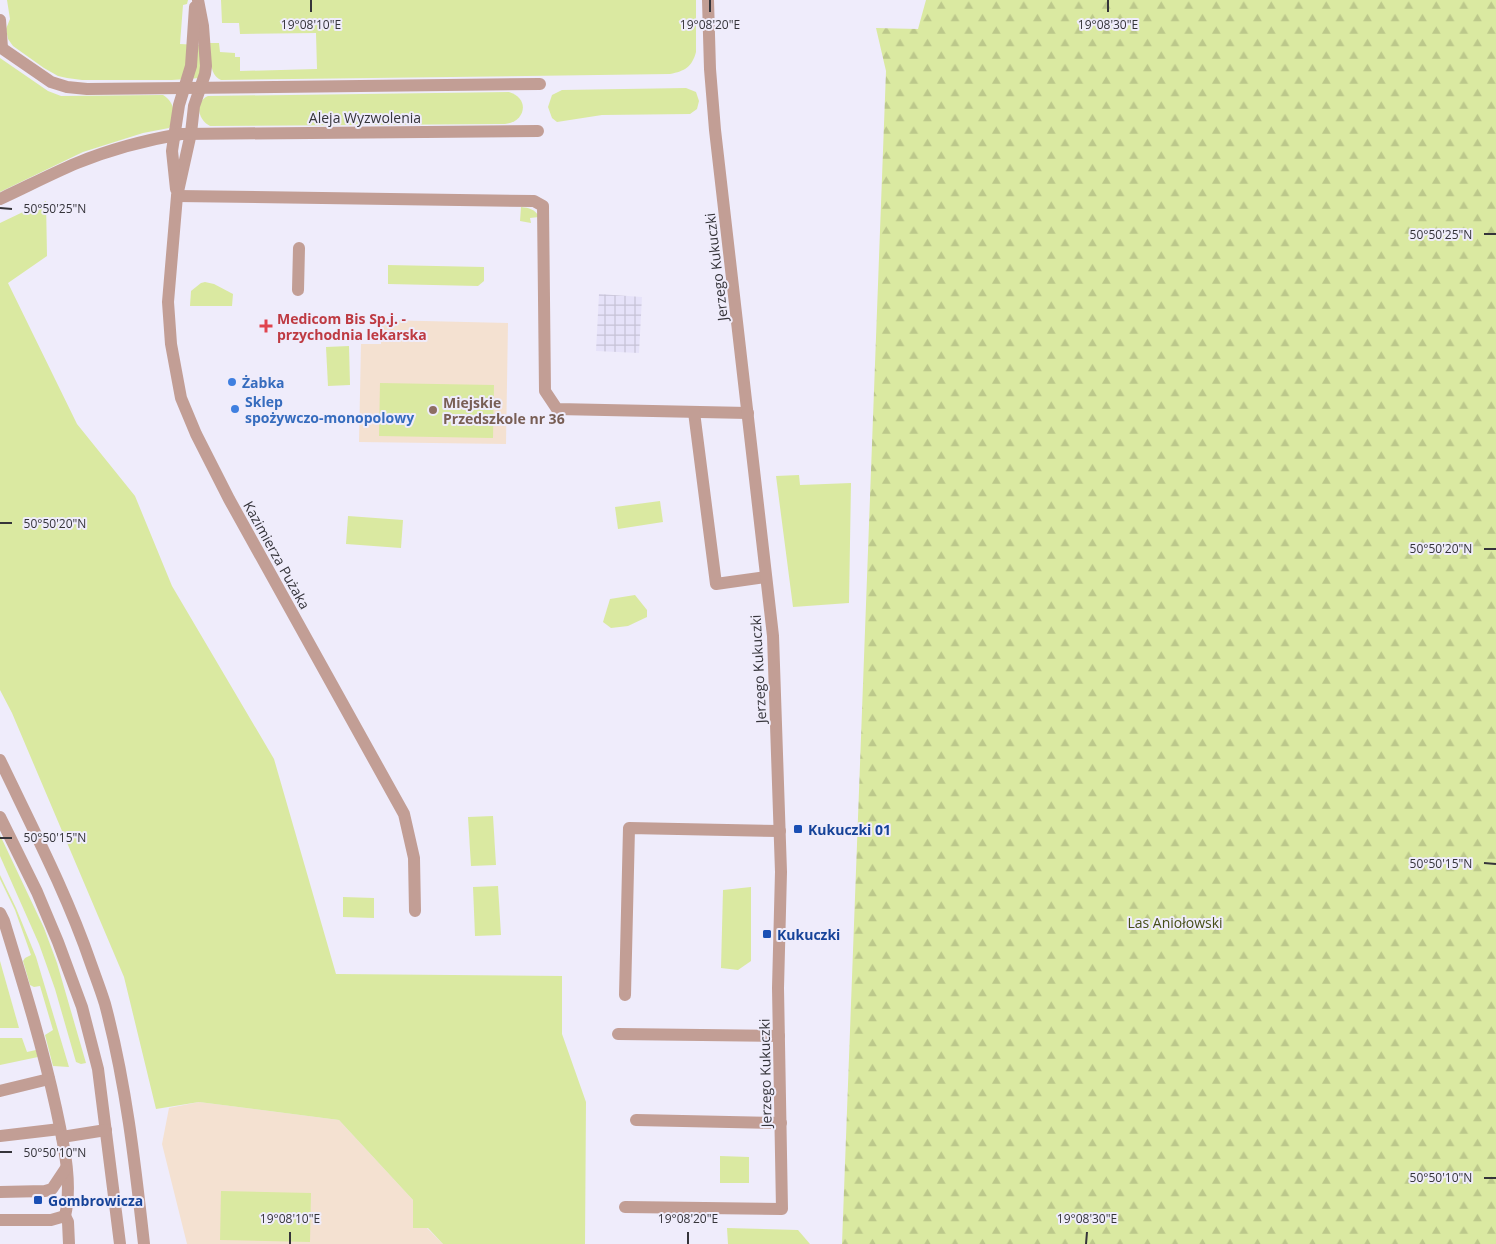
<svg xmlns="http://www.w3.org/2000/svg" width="1496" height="1244" font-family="'Open Sans',sans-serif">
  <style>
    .industrial { fill: url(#industrial-grid) }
    .education { fill: #f4e1d1 }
    .green { fill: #dae9a1 }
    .forest { fill: url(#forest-firs) }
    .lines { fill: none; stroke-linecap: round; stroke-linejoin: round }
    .minor { stroke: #c29e95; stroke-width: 12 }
    .ticks { fill: none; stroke: #35343a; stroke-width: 2 }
    .health-dot { fill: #e0444e; stroke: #efecfb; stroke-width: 2 }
    .shop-dot { fill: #3f7fe0; stroke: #efecfb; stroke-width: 2 }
    .education-dot { fill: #8d6e63; stroke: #efecfb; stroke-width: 2 }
    .transit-dot { fill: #1a4fb4; stroke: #efecfb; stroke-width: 2 }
    .labels { text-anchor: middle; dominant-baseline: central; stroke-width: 4; stroke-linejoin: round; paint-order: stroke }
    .street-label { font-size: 14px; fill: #35343a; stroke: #efecfb }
    .health-label { font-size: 14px; font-weight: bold; fill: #be3a42; stroke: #efecfb; text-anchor: start }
    .shop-label { font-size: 14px; font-weight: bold; fill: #366cbe; stroke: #efecfb; text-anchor: start }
    .education-label { font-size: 14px; font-weight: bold; fill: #785e54; stroke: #efecfb; text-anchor: start }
    .transit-label { font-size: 14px; font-weight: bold; fill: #164399; stroke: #efecfb; text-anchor: start }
    .park-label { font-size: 14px; fill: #464e17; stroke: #efecfb }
    .ticks-label { font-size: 12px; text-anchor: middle; fill: #35343a; stroke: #efecfb; stroke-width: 4; stroke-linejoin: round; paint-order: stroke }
  </style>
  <defs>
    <pattern id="industrial-grid" width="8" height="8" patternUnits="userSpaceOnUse" patternTransform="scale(1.25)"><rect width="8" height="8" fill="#e6e2f9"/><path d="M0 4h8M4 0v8" fill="none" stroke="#c6c2d6"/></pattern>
    <pattern id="forest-firs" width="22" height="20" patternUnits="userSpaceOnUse" patternTransform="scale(1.25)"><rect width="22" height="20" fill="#dae9a1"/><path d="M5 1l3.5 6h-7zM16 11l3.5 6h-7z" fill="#bcc88b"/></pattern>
  </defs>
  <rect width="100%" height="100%" fill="#efecfb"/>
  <polygon class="industrial" points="599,294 642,297 639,353 596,351"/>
  <g class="education">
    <polygon points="382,320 508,323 506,444 359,442 361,344 381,344"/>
    <polygon points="199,1102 339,1120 413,1200 413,1227 427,1228 443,1244 187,1244 162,1144 169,1108"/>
  </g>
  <g class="green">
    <polygon points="7,0 188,0 187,4 183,5 180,44 200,45 200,78 172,80 82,80 67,78 58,76 44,68 13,46 8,39 6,29 10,19"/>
    <path d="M221 0H696V52C692 67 685 71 670 74L221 80C208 74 211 55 210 43H219L220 52 235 53V57H240V71L317 69 316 33 240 34 239 23H222Z"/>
    <path d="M0 58 48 91 61 96 163 95C176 103 176 117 169 128L143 133 83 152 0 192Z"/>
    <polygon points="686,88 696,92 699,101 697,109 690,114 602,115 557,122 552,118 548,107 552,95 562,90"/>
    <path d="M509 92C530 98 526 122 505 124L210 126C198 120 194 102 208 96Z"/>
    <polygon points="46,201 47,256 8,283 77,424 135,496 172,586 274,759 336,974 562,976 562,1034 586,1102 585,1244 443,1244 428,1228 413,1228 413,1200 339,1120 199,1102 156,1109 124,977 12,713 0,690 0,223"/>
    <path d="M521 207C529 208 535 209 539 217L530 218 531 223 520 221Z"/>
    <polygon points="388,265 484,267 484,281 478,286 388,284"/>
    <polygon points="205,282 214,284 233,294 232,306 190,306 191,291 201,283"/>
    <polygon points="349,346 350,385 328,386 326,347"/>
    <polygon points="380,383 494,385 493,438 379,436"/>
    <polygon points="799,475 800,485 851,483 849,603 793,607 776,476"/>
    <polygon points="660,501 663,522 618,529 615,507"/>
    <polygon points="348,516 403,520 401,548 346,544"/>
    <polygon points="635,595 647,610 647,617 628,626 611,628 603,622 610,599"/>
    <polygon points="493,816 496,865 471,866 468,817"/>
    <polygon points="0,835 44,928 57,963 86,1063 81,1064 76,1062 55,989 39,944 0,856"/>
    <polygon points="0,875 16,908 36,957 69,1067 53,1066 45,1035 53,1030 40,986 34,987 30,985 23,961 25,958 31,955 15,910 0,879"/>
    <polygon points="498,886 501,935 475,936 473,887"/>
    <polygon points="751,887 751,961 738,970 721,968 723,890"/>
    <polygon points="343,897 374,898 374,918 343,917"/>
    <polygon points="0,961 19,1028 0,1028"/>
    <polygon points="0,1038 22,1038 27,1052 36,1050 38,1057 0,1065"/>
    <polygon points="720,1156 749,1157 749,1183 720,1183"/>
    <polygon points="221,1191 311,1193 310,1242 220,1240"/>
    <polygon points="727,1228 798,1230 810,1244 728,1244"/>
  </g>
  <polygon class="forest" points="926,0 1496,0 1496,1244 842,1244 886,71 876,28 918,29"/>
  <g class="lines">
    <g class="minor">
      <polyline points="198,0 203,26 206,66 205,74 194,106 191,133 177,196 168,302 171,344 181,398 196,434 229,499 404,814 414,858 415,911"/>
      <polyline points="0,20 2,48"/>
      <polyline points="0,47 51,82 67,87 87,89 540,84"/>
      <polyline points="176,189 172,151 179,105 191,66 195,7"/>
      <polyline points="177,196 534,201 543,206 545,391 557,409 748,413"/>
      <path d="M0 199C26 187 51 174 77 163 111 149 146 140 181 134L538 131"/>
      <polyline points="298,290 299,248"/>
      <polyline points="694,412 716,584 766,577"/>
      <path d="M0 760C32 827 67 894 91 964 96 978 101 991 105 1004 126 1083 135 1163 144 1244"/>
      <polyline points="0,817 37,892 58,942 82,1007 98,1069 120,1244"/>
      <path d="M0 913 4 921C23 983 42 1044 56 1108 63 1142 73 1182 65 1216"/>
      <polyline points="625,995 629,828 780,831"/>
      <polyline points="618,1034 779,1036"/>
      <polyline points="0,1091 49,1079"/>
      <polyline points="636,1120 781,1123"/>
      <polyline points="0,1136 60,1129"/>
      <polyline points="62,1137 106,1130"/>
      <polyline points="0,1192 45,1191 52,1189 66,1168"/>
      <polyline points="625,1207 782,1209 778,988 781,872 773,636 715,130 710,69 708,0"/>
      <polyline points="65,1216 68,1222 69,1244"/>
      <polyline points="0,1220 51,1220 65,1216"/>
    </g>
  </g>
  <path class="ticks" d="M311 12V0M710 12V0M1108 12V0M0 208 12 209M1484 234H1496M0 523H12M1484 549H1496M0 838H12M1484 863 1496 864M0 1152H12M1484 1178H1496M290 1244V1232M688 1244V1232M1086 1244 1087 1232"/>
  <path class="health-dot" d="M263.5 318.5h5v5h5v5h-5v5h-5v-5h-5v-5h5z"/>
  <g class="shop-dot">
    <circle cx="232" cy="382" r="5"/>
    <circle cx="235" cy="409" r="5"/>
  </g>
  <circle class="education-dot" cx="433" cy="410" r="5"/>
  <g class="transit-dot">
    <rect x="793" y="824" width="10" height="10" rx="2.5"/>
    <rect x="762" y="929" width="10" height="10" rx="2.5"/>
    <rect x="33" y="1195" width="10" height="10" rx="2.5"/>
  </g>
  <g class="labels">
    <g class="street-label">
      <text x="365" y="117">Aleja Wyzwolenia</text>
      <text transform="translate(716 267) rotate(-97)">Jerzego Kukuczki</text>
      <text transform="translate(277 555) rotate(61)">Kazimierza Pużaka</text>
      <text transform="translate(758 669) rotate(-93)">Jerzego Kukuczki</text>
      <text transform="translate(765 1073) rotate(-91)">Jerzego Kukuczki</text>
    </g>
    <g class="health-label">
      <text x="277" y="318">Medicom Bis Sp.j. -<tspan x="277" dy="16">przychodnia lekarska</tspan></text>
    </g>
    <g class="shop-label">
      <text x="242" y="382">Żabka</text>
      <text x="245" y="401">Sklep<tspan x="245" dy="16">spożywczo-monopolowy</tspan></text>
    </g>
    <g class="education-label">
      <text x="443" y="402">Miejskie<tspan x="443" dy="16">Przedszkole nr 36</tspan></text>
    </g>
    <g class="transit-label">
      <text x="808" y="829">Kukuczki 01</text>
      <text x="777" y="934">Kukuczki</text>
      <text x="48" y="1200">Gombrowicza</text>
    </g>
    <g class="park-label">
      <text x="1175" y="922">Las Aniołowski</text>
    </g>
  </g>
  <g class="ticks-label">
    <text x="311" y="29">19°08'10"E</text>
    <text x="710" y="29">19°08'20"E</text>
    <text x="1108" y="29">19°08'30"E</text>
    <text x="55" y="213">50°50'25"N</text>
    <text x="1441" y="239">50°50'25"N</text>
    <text x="55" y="528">50°50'20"N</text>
    <text x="1441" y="553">50°50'20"N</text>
    <text x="55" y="842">50°50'15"N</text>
    <text x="1441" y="868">50°50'15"N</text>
    <text x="55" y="1157">50°50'10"N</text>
    <text x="1441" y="1182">50°50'10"N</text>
    <text x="290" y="1223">19°08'10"E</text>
    <text x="688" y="1223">19°08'20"E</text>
    <text x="1087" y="1223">19°08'30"E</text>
  </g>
</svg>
